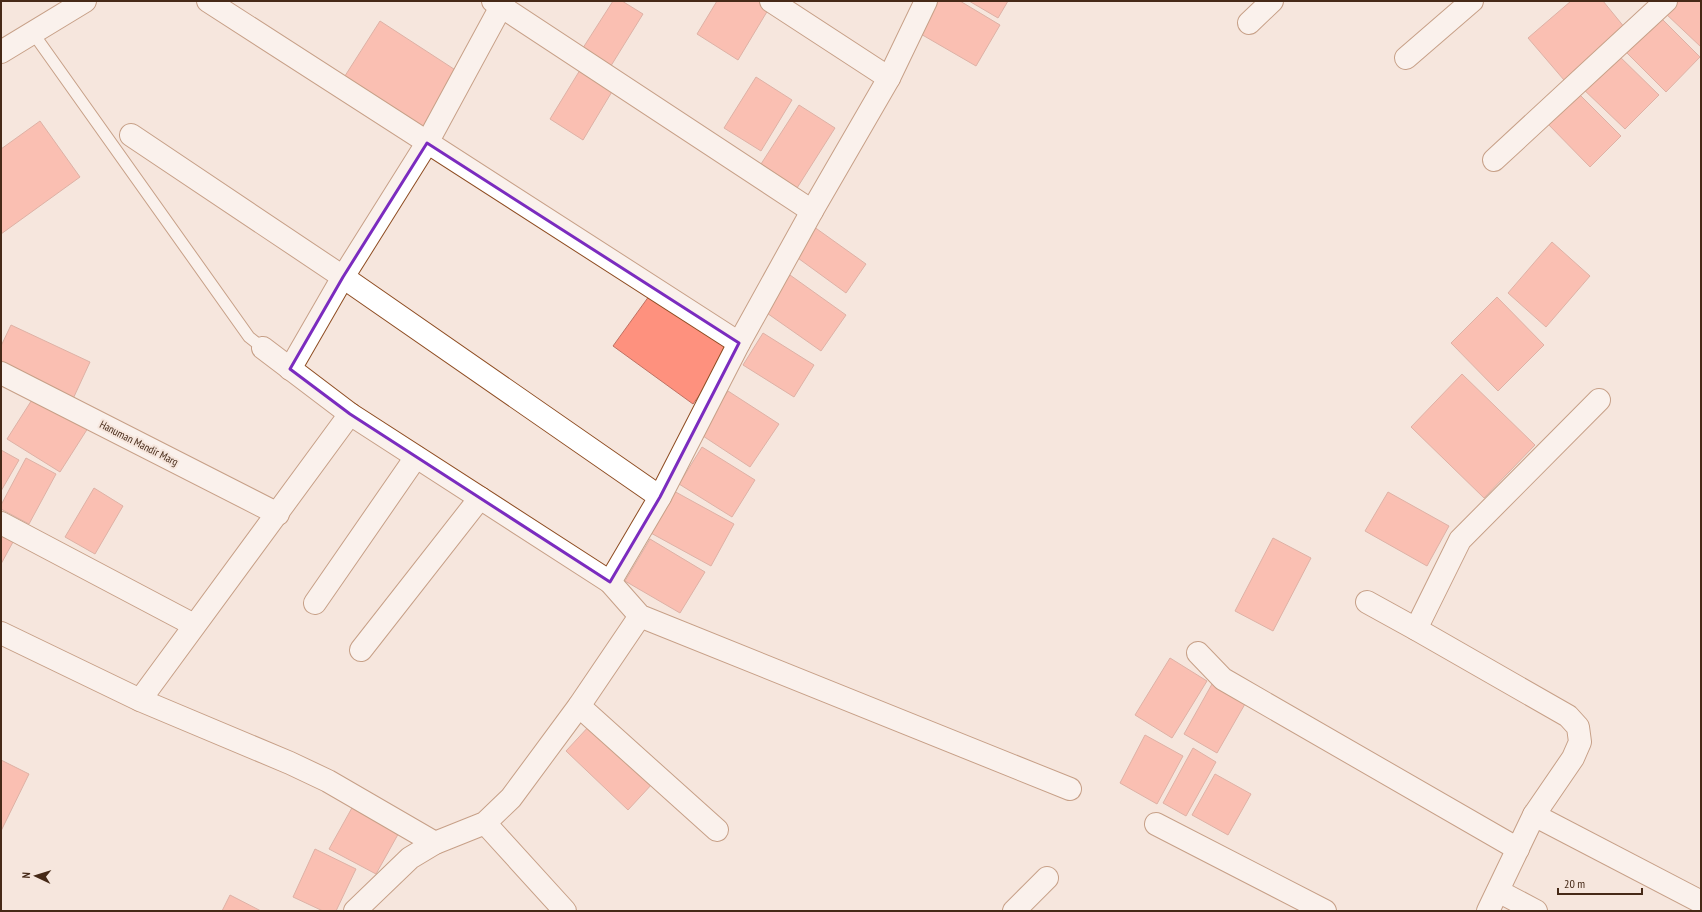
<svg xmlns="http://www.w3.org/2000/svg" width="1702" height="912" font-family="'PT Sans Narrow',sans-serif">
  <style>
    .building { fill: #fe917e; stroke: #c17162 }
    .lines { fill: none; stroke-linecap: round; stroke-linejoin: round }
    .service-casing { stroke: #8e4c21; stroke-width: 13 }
    .minor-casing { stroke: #8e4c21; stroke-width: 24 }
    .service { stroke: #fff; stroke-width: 11 }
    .minor { stroke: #fff; stroke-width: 22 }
    .marked { fill: none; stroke: #7b2cbf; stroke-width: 3; stroke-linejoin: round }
    .labels { text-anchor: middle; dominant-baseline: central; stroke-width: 4; stroke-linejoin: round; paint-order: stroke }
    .street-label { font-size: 11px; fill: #462917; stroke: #f6e6dd }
  </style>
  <rect width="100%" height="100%" fill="#f6e6dd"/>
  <g class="building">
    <polygon points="613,1 622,1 643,14 609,69 581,51"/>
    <polygon points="717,1 764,1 771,5 738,60 697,34"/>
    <polygon points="938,1 960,1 1000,25 976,66 919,33"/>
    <polygon points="969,1 1008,1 998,18"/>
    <polygon points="1571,1 1603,1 1625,28 1564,80 1528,38"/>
    <polygon points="1676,1 1701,1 1701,47 1665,13"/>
    <polygon points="1657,14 1700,57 1666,92 1623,49"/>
    <polygon points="380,21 460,73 422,131 343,79"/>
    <polygon points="1615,52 1659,95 1625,129 1581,87"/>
    <polygon points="580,70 613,90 583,140 550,119"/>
    <polygon points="756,77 792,100 761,151 724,128"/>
    <polygon points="1577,92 1621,136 1590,167 1546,122"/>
    <polygon points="799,105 835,128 797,188 761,164"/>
    <polygon points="40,121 80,177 1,234 1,149"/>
    <polygon points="810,224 866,264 846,293 791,253"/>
    <polygon points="1552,242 1590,276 1546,327 1508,293"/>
    <polygon points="790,275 846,315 821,351 764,311"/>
    <polygon points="652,292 732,350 693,404 613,346"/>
    <polygon points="1497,297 1544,345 1498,391 1451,343"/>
    <polygon points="11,325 90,362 72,401 1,368 1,346"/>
    <polygon points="763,333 814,365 794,397 743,365"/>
    <polygon points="1462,374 1535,445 1484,498 1411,427"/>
    <polygon points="728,391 779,424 750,467 700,434"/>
    <polygon points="35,395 88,428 60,472 7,439"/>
    <polygon points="702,447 755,480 732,517 679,484"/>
    <polygon points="1,450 19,460 1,491"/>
    <polygon points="26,458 56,474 29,524 1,509 1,505"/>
    <polygon points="94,488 123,506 95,554 65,537"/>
    <polygon points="672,490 734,524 711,566 649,532"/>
    <polygon points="1388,492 1449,526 1427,566 1365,531"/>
    <polygon points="1,536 13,542 1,564"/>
    <polygon points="1273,538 1311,558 1273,631 1235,611"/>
    <polygon points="650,539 705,572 680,613 625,581"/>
    <polygon points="1170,658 1207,681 1172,738 1135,715"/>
    <polygon points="1212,684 1245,704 1217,753 1184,734"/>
    <polygon points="591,724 653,783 628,810 566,751"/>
    <polygon points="1145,735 1183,756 1157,804 1120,783"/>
    <polygon points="1193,748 1216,762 1186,816 1163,803"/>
    <polygon points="1,760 29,774 1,831"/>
    <polygon points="1215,774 1251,794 1228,835 1192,815"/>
    <polygon points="353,806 401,829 376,874 329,849"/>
    <polygon points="315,849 356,869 336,911 323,911 293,897"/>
    <polygon points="230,895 261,911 222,911"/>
  </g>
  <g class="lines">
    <g class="service-casing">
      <polyline id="service" points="33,33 249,337 263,348"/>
    </g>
    <g class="minor-casing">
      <g id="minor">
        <polyline points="208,1 739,343"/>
        <polyline points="493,1 812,211"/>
        <polyline points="771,1 889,78"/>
        <polyline points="1249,23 1272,1"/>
        <polyline points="1,52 85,1"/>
        <polyline points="1406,58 1472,1"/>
        <polyline points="131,135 343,277 660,497"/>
        <polyline points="1494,160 1666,1"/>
        <polyline points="263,348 350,414 610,582 640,616 1070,789"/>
        <polyline points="290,369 343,277 427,143 504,1"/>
        <polyline points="1,373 278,514"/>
        <polyline points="1,523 194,625"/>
        <polyline points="610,582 660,497 739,343 812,211 889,78 926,1"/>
        <polyline points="1367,602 1416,629 1568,716 1578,727 1580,742 1573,758 1534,815 1488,911"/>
        <polyline points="315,603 416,457"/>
        <polyline points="1416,629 1460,540 1599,400"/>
        <polyline points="1,633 140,700 290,763 328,781 435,843"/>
        <polyline points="361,650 480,498"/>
        <polyline points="1198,653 1223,679 1518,849"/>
        <polyline points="140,700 350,414"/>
        <polyline points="579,706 717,830"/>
        <polyline points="1534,815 1701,902"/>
        <polyline points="485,823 565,911"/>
        <polyline points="1156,824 1325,911"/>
        <polyline points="1498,891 1536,911"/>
        <polyline points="355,911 410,858 435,843 485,823 511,798 579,706 640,616"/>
        <polyline points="1014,911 1047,878"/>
      </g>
    </g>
    <use href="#service" class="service"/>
    <use href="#minor" class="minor"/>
  </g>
  <path d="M0 0H1702V912H0ZM427 143 739 343 660 497 610 582 350 414 290 369 343 277Z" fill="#f6e6dd" fill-opacity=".55" fill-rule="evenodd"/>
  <path class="marked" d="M427 143 739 343 660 497 610 582 350 414 290 369 343 277Z"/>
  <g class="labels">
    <g class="street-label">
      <text transform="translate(139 443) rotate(27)">Hanuman Mandir Marg</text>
    </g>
  </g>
  <rect width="1702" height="912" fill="none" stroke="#462917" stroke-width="4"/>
  <g transform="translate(36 876) rotate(274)" stroke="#f6e6dd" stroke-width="3" paint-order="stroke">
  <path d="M0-3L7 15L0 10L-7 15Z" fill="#462917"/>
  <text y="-6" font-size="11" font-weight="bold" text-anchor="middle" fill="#462917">N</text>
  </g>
  <path d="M1558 888v6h84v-6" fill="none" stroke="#462917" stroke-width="2"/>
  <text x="1564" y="888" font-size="12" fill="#462917" stroke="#f6e6dd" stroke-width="3" paint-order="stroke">20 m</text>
</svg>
